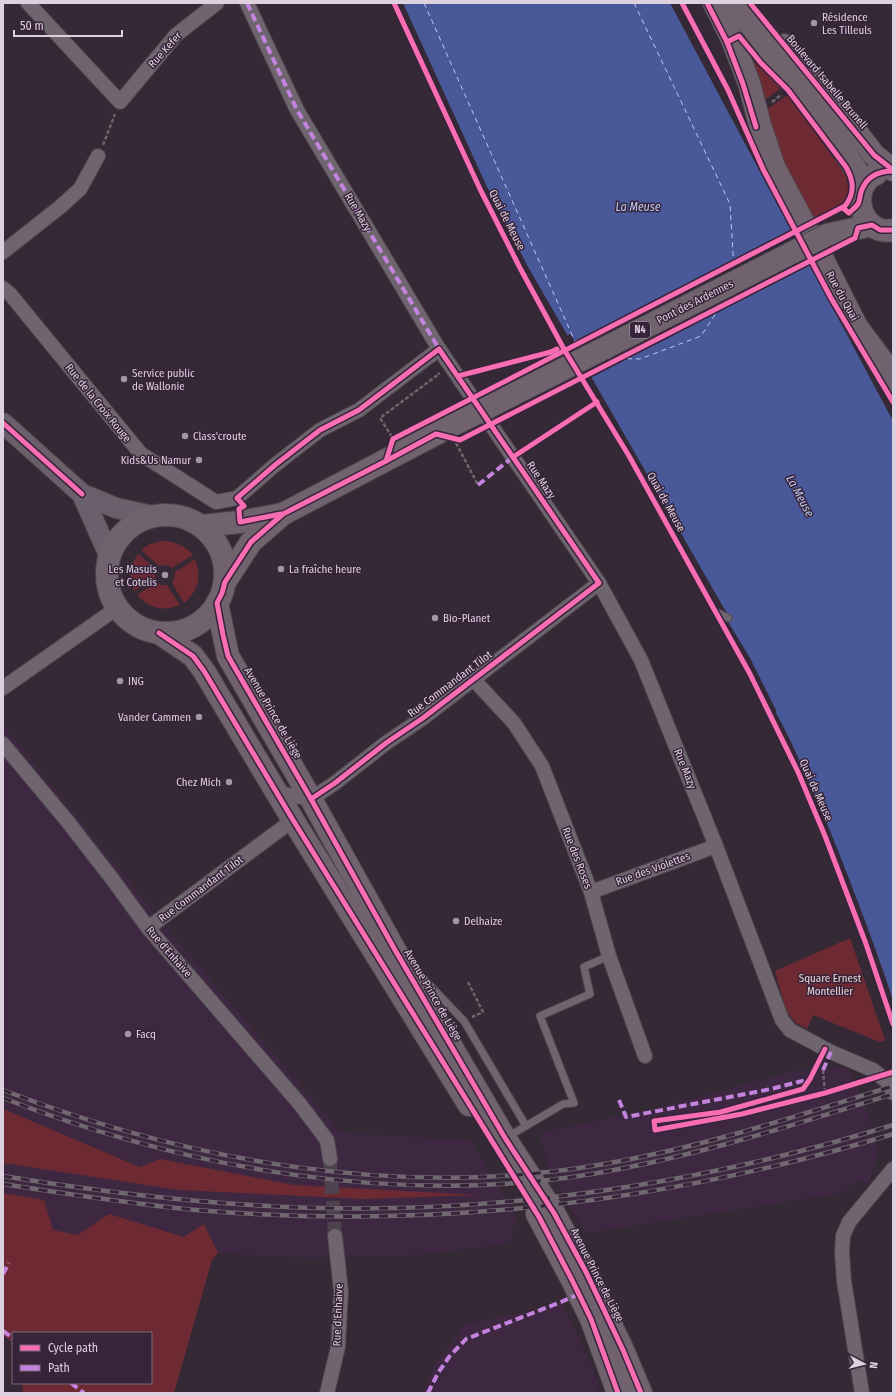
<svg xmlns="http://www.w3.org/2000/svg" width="896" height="1396" font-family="'Fira Sans Condensed',sans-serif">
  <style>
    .built { fill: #3e2841 }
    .green { fill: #6d2a33 }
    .water { fill: #485899 }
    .pier { fill: #342935 }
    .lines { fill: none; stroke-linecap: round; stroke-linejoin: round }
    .ferry { stroke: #bbc9f0; stroke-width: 1; stroke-dasharray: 5 4; stroke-linecap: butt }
    .street-tunnel { stroke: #4e424e; stroke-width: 14; stroke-dasharray: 14 7; stroke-linecap: butt }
    .lane-casing { stroke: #4e454f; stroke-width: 9 }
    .street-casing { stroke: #4e454f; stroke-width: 16 }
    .secondary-casing { stroke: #4e454f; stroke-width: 22 }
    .primary-casing { stroke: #4e454f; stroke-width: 24 }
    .path { stroke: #6d646e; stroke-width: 2.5; stroke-dasharray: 4 2; stroke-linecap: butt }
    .lane { stroke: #6e656f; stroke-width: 7 }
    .street { stroke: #6e656f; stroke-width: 14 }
    .secondary { stroke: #6a5f6a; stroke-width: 20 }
    .primary { stroke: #70636d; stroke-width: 22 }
    .rail-casing { stroke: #706770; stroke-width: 4.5 }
    .rail { stroke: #38243a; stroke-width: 3; stroke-dasharray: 9; stroke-linecap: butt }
    .primary-bridge-casing { stroke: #4e454f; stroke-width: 24; stroke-linecap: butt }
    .primary-bridge { stroke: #70636d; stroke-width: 22 }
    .quiet { stroke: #c483df; stroke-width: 4; stroke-dasharray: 8 4; stroke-linecap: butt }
    .cycleway-casing { stroke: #38243a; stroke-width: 8 }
    .cycleway { stroke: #f96db3; stroke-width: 5 }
    .poi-dot { fill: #a296a4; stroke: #38243a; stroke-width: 1.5 }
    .labels { text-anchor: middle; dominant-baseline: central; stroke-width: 3; stroke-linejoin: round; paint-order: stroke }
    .shield { fill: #38243a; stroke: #ac9dae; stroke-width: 1 }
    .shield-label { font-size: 10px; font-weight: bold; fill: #ded1df }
    .poi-label { font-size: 11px; fill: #ded1df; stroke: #38243a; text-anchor: start }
    .street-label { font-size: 11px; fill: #ded1df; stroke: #38243a }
    .park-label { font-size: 11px; fill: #eed5d5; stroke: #38243a }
    .water-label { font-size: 12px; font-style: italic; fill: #bbc9f0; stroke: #38243a }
  </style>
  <rect width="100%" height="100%" fill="#342935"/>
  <g class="built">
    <polygon points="3,724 167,928 341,1133 470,1140 489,1170 517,1217 509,1244 416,1255 313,1258 218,1253 133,1244 3,1222 3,1143 138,1166 3,1109"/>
    <polygon points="844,1067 855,1080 867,1111 879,1150 868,1185 858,1179 843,1193 587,1233 571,1211 548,1165 539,1133 657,1108 794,1071"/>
    <polygon points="562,1304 592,1366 600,1393 423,1393 433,1368 465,1324"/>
  </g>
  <g class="green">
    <polygon points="740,49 782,87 758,106"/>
    <path d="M788 95 845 174C857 206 830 213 806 222L763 112Z"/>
    <path d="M163 541C176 541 185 546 193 555L172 568 167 565 159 566 141 550 149 544Z"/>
    <path d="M138 554 156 569 155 578 134 591C129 577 130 565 138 554Z"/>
    <path d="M195 559C202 576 198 592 184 603L172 583 175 576V572Z"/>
    <path d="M157 582 161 585H167L180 605C164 612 148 608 137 595Z"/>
    <polygon points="850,938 885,1040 880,1042 813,1015 807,1029 796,1023 786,1011 775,971"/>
    <polygon points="3,1109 140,1167 160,1159 294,1185 479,1195 365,1199 179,1190 3,1163"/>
    <polygon points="3,1193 44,1200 53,1230 78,1235 109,1214 184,1237 204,1224 218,1253 212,1260 174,1393 23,1393 22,1383 151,1383 151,1333 13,1333 13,1343 3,1335"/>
  </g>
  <path class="water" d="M403 3H670L893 421V1000C871 934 846 869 819 804 805 774 793 743 776 713V710L750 658 727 620 729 617 527 265 487 187Z"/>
  <polygon class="pier" points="793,230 811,264 590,378 567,336 570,334 576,343"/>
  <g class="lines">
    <g class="ferry">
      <polyline points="424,3 577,346 580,348"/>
      <polyline points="634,3 730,204 734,270"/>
      <polyline points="609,358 640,359 701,336 726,298"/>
    </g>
    <polyline class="street-tunnel" points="330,1159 335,1236"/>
    <g class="lane-casing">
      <g id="lane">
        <polyline points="893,378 887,383 893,398"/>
        <polyline points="716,612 728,618"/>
        <polyline points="420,975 464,1021 526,1126 507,1137"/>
        <polyline points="526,1126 563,1104 574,1103 540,1016 590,994 584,967 609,956"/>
      </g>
    </g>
    <g class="street-casing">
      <g id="street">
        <polyline points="28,3 120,102 176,35 217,3"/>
        <polyline points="247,3 297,110 439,349 599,583 641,660 716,846 782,1020 790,1030 831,1052 873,1070 890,1084 893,1093"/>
        <polyline points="3,252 60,207 80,189 98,156"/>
        <polyline points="3,288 10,294 141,454 216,502 237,498 275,465 320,430 359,410 439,349"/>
        <polyline points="473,679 514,723 542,766 591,892 609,956 645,1056"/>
        <polyline points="3,688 117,608"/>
        <polyline points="3,744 68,822 113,880 148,928 299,1103 327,1140 330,1159"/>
        <polyline points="278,793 311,799 335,783 386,743 423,718 599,583"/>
        <polyline points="591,892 716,846"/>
        <polyline points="148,928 293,820"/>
        <polyline points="327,1393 338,1347 341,1291 335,1236"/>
        <polyline points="862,1393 844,1281 842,1252 843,1236 849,1222 893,1169"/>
      </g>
    </g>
    <g class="secondary-casing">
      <g id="secondary">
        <polyline points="3,423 82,494 116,508 153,516"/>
        <polyline points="82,494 109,555"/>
      </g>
    </g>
    <g class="primary-casing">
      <g id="primary">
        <polyline points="714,3 732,39 749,83 760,125 774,167 818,250 857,327 893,375"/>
        <polyline points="734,3 832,134 865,183"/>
        <polyline points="784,45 858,134 874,155 893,170"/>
        <path d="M876 174C847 187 861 237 893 230"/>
        <polyline points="827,235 872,225"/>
        <circle cx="166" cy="574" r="59"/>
        <polyline points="201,526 240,522 283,514"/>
        <polyline points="225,582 251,542 283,514 453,425"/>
        <polyline points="217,603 228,656 311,799 395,950 505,1138 554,1213 586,1272 623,1350 641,1393"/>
        <polyline points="159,633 193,656 204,671 293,820 469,1105"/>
        <polyline points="537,1214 571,1278 591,1319 618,1393"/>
      </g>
    </g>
    <g class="path">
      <polyline points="772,102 781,95"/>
      <polyline points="103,145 115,114"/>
      <polyline points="392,437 380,418 439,374 438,373"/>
      <polyline points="456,443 478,485"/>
      <polyline points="468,982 483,1012 472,1017"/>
      <polyline points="823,1070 825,1093"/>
    </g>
    <use href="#lane" class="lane"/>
    <use href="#street" class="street"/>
    <use href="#secondary" class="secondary"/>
    <use href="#primary" class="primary"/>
    <g class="rail-casing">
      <g id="rail">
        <path d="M3 1090C187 1161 396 1198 592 1166 694 1150 794 1117 893 1086"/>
        <path d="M3 1098C186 1169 397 1206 592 1174 694 1157 794 1125 893 1094"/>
        <path d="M3 1176C133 1197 263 1211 395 1208 564 1204 731 1175 893 1125"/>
        <path d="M3 1184C67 1194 131 1204 196 1210 432 1230 666 1203 893 1134"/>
      </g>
    </g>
    <use href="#rail" class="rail"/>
    <g class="primary-bridge-casing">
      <polyline id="primary-bridge" points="453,425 827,235"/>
    </g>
    <use href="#primary-bridge" class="primary-bridge"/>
    <g class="quiet">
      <polyline points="247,3 297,110 439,349"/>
      <polyline points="478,485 513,457"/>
      <polyline points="823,1070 831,1052"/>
      <polyline points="619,1100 626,1117 771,1089 810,1079"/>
      <polyline points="3,1274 9,1263"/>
      <polyline points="3,1331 13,1338"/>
      <polyline points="71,1383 84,1393"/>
      <polyline points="428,1393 438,1373 449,1357 466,1339 561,1302 579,1294"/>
    </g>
    <g class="cycleway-casing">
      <g id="cycleway">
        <polyline points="394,3 480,189 520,268 565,351 629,456 750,674 798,772 825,836 866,944 893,1024"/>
        <polyline points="682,3 728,90 763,169 831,298 893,402"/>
        <polyline points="707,3 727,42 743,84 756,127"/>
        <polyline points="750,3 874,155 893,170"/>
        <path d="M843 208 849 213C852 210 856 207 858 204 860 201 860 196 861 192 866 177 878 171 893 171"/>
        <polyline points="458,376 551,352 557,349"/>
        <polyline points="3,423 82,494"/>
        <polyline points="513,457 597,402"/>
        <path d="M386 461 393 439 845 206C855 193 854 181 846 167L788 90 761 63 739 36 727 42"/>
        <polyline points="281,514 240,522 239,509 244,506 237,498 275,465 320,430 359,410 439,349 599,583 423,718 386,743 335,783 311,799"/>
        <polyline points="159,633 193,656 204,671 293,820 539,1217 571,1278 591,1319 618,1393"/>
        <polyline points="825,1049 810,1079 803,1089 721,1112 654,1121 655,1130 742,1114 825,1093 893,1072"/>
        <polyline points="641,1393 623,1350 586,1272 554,1213 505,1138 395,950 311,799 228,656 223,635 217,603 222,593 225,582 251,542 283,514 386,461 436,434 460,440 855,238 858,228 872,225 880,230 893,230"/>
      </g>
    </g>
    <use href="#cycleway" class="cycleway"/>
  </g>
  <g class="poi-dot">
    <circle cx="814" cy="23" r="4"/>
    <circle cx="124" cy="379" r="4"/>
    <circle cx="185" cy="436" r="4"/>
    <circle cx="199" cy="460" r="4"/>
    <circle cx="281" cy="569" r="4"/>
    <circle cx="165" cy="575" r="4"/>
    <circle cx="435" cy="618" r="4"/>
    <circle cx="120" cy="681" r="4"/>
    <circle cx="199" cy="717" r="4"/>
    <circle cx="229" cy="782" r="4"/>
    <circle cx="456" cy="921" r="4"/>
    <circle cx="128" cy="1034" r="4"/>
  </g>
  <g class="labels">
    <rect class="shield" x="630" y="322" width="20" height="16" rx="3"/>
    <g class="shield-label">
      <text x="640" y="330">N4</text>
    </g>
    <g class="poi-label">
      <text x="822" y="17">Résidence<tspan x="822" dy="13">Les Tilleuls</tspan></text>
      <text x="132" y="373">Service public<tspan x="132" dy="13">de Wallonie</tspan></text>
      <text x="193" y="436">Class'croute</text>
      <text x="191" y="460" text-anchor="end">Kids&amp;Us Namur</text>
      <text x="157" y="569" text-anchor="end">Les Masuis<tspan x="157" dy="13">et Cotelis</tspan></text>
      <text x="289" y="569">La fraîche heure</text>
      <text x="443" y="618">Bio-Planet</text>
      <text x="128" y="681">ING</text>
      <text x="191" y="717" text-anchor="end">Vander Cammen</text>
      <text x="221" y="782" text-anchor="end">Chez Mich</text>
      <text x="464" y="921">Delhaize</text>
      <text x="136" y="1034">Facq</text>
    </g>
    <g class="street-label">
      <text transform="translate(165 50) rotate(-48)">Rue Kefer</text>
      <text transform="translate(827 82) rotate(50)">Boulevard Isabelle Brunell</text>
      <text transform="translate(358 212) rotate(59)">Rue Mazy</text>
      <text transform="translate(507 220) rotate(63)">Quai de Meuse</text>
      <text transform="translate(842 296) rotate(61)">Rue du Quai</text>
      <text transform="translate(695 302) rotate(-27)">Pont des Ardennes</text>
      <text transform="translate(98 403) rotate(51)">Rue de la Croix Rouge</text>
      <text transform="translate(541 480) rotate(56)">Rue Mazy</text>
      <text transform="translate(666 502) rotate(61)">Quai de Meuse</text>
      <text transform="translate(450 684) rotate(-37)">Rue Commandant Tilot</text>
      <text transform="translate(273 713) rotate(60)">Avenue Prince de Liège</text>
      <text transform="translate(685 769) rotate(68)">Rue Mazy</text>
      <text transform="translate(816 790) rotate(66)">Quai de Meuse</text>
      <text transform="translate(577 858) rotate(69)">Rue des Roses</text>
      <text transform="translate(653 869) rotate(-20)">Rue des Violettes</text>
      <text transform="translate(201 889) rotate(-37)">Rue Commandant Tilot</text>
      <text transform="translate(169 952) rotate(49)">Rue d'Enhaive</text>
      <text transform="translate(433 995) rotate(60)">Avenue Prince de Liège</text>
      <text transform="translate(597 1275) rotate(63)">Avenue Prince de Liège</text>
      <text transform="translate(338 1315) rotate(-88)">Rue d'Enhaive</text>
    </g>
    <g class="park-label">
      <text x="830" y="978">Square Ernest<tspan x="830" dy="13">Montellier</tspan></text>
    </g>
    <g class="water-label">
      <text x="638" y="207">La Meuse</text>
      <text transform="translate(800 496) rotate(62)">La Meuse</text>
    </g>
  </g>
  <rect width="896" height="1396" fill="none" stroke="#ded1df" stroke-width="8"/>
  <rect x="12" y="1332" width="140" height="52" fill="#38243a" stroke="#7a697c"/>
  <rect x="20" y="1345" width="20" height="6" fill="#f96db3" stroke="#7a697c"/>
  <text x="48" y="1352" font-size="12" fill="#ded1df">Cycle path</text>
  <rect x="20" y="1365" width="20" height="6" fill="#c483df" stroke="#7a697c"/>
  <text x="48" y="1372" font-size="12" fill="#ded1df">Path</text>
  <g transform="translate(864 1364) rotate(97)" stroke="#38243a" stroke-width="3" paint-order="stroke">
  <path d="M0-3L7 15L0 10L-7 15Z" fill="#ded1df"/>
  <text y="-6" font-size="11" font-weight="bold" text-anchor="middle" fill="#ded1df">N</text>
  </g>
  <path d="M14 30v6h108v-6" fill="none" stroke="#ded1df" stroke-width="2"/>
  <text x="20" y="30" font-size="12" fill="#ded1df" stroke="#38243a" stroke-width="3" paint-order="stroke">50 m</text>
</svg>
